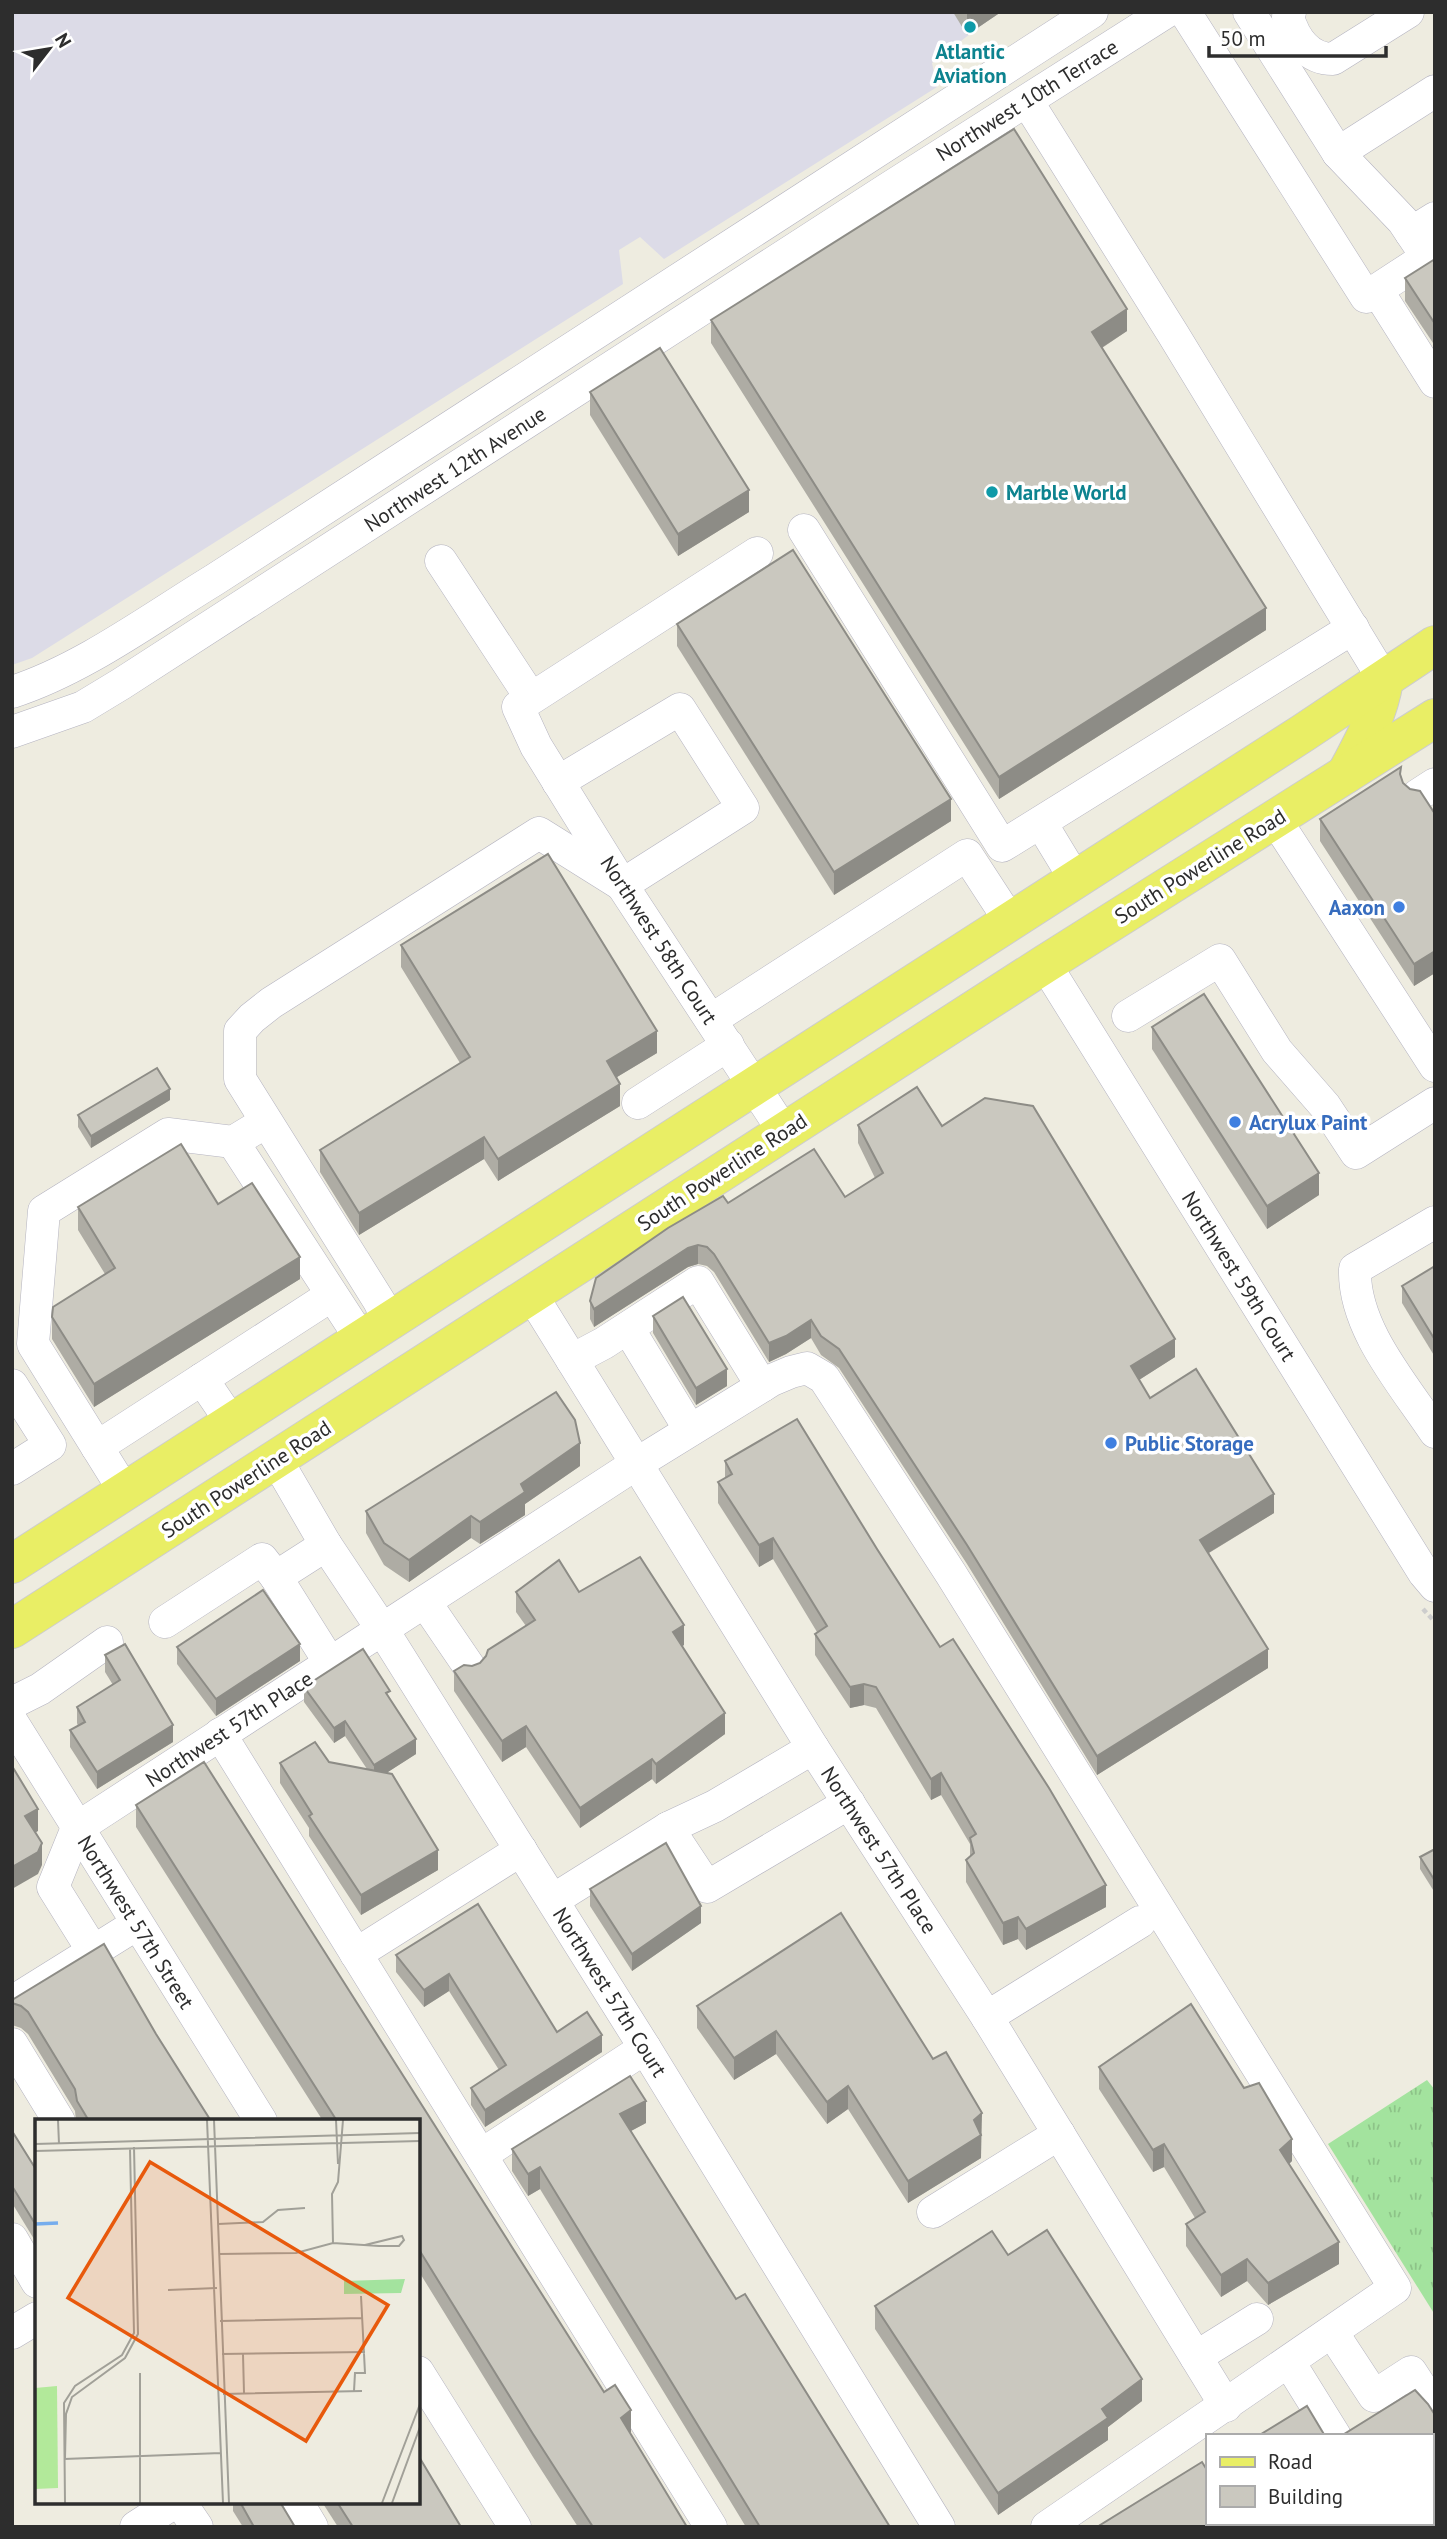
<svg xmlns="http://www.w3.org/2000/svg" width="1447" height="2539" font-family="'PT Sans',sans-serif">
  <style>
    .airport { fill: #dcdbe7 }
    .grass { fill: url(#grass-tufts) }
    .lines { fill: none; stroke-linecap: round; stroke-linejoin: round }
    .minor-casing { stroke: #b4b3c0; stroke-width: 33 }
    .major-casing { stroke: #cdcdcd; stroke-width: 40 }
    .path { stroke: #cdcdcd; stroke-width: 4.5; stroke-dasharray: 5 3.5; stroke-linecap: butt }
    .minor { stroke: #fff; stroke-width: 32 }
    .major { stroke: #e9ee65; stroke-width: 38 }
    .wall { fill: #aeaca4 }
    .shaded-wall { fill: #8d8c86 }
    .building { fill: #cac8bf; stroke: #8d8c86; stroke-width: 2 }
    .culture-dot { fill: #0f9aa8; stroke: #fff; stroke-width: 2.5 }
    .shop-dot { fill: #3f7fe0; stroke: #fff; stroke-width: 2.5 }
    .labels { text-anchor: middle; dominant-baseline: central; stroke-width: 7; stroke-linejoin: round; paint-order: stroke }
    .culture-label { font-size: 21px; font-weight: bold; fill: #0d838f; stroke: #fff }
    .street-label { font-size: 21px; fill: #2d2d2d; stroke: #fff }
    .shop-label { font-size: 21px; font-weight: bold; fill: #366cbe; stroke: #fff; text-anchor: start }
    .inset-river { fill: none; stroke: #76aded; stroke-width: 3.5 }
    .inset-road { fill: none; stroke: #a1a098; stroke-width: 2 }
    .view { fill: #e8590c; fill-opacity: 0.15; stroke: #e8590c; stroke-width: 3.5 }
    .inset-edge { fill: none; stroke: #2d2d2d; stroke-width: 3.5 }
  </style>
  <defs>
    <pattern id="grass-tufts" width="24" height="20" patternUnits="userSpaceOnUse" patternTransform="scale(1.75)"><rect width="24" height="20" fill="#a3e39e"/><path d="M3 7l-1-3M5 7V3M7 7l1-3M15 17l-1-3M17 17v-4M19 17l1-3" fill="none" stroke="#8dc388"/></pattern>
  </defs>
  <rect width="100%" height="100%" fill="#eeece0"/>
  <polygon class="airport" points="12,12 999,12 932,63 937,87 664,259 640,237 619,250 623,284 32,658 12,665"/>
  <polygon class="grass" points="1427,2080 1435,2090 1435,2315 1328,2144"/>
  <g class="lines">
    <g class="minor-casing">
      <g id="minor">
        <polyline points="1185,12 1366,297 1435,252"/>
        <polyline points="1249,12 1338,153 1403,221 1427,257"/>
        <path d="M1290 12 1288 17C1295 40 1308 59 1333 59L1408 12"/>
        <polyline points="1027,101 1173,334 1384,680"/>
        <polyline points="1338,153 1435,91"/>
        <polyline points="1411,233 1435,218"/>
        <polyline points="1377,290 1435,382"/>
        <polyline points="804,530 1002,846 1353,628"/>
        <polyline points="757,553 518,707 536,746 622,885 784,1132"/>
        <polyline points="441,561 531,698"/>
        <path d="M12 692C83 669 150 619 214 580L1092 12"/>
        <polyline points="12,732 83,707 121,684 889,188 1166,12"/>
        <polyline points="1418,795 1435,784"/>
        <polyline points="1275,819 1435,1066"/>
        <polyline points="1041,823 1075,879"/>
        <polyline points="1045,964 1424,1573 1435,1586"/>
        <polyline points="1128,1016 1220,960 1277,1051 1325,1106 1356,1153 1435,1103"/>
        <polyline points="711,1020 967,855 1010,921"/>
        <polyline points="638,1103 728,1045"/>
        <polyline points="233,1142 361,1339"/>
        <path d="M1435 1222 1355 1269C1353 1328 1404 1385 1435 1432"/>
        <polyline points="531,1294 813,1748 987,2017 1226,2406"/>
        <polyline points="389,1321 379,1301 240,1079 240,1031 252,1018 271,1003 539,833 622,885 743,808 680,709 558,782"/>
        <polyline points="628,1328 690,1430"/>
        <polyline points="572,1360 604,1343 698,1282 762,1386"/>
        <polyline points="202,1379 232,1423"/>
        <polyline points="12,1385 50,1445 12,1469"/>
        <polyline points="97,1447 332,1295"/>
        <polyline points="276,1459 326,1545 382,1629 645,2048 939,2527"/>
        <polyline points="125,1492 33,1344 44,1211 168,1134 233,1142 266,1122"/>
        <polyline points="326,1545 276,1577 330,1663"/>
        <polyline points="425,1602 470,1668"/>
        <polyline points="165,1622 262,1559 276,1577"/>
        <polyline points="12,1703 40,1689 107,1642"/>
        <polyline points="12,1722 261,2121"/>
        <polyline points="220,1734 711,2527"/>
        <polyline points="668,1828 715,1806 813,1748"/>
        <polyline points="553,1900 668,1828 707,1887 849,1803"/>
        <polyline points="93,1951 53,1887 77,1828 636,1464 772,1380 791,1372 807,1368 824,1378 951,1574 1395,2288 1047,2527"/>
        <polyline points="356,1954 521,1850"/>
        <polyline points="12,2002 137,1924"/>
        <polyline points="987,2017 1140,1922"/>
        <polyline points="12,2044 59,2121"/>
        <polyline points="481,2155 645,2048"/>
        <polyline points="933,2212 1059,2134"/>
        <polyline points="12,2239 37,2282"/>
        <polyline points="1332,2332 1374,2396 1411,2372 1435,2409"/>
        <polyline points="12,2333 37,2318"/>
        <polyline points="1196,2357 1257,2319"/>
        <polyline points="1289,2362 1335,2436"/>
        <polyline points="418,2372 515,2527"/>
        <polyline points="180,2502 197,2527"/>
        <polyline points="297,2502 312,2527"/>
        <polyline points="136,2527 175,2502"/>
      </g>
    </g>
    <g class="major-casing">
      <g id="major">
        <path d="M1346 774C1362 744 1379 714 1384 680"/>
        <polyline points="12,1564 1303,733 1435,645"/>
        <polyline points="12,1629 1045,964 1435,718"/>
      </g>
    </g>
    <polyline class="path" points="1423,1609 1435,1622"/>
    <use href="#minor" class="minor"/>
    <use href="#major" class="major"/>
  </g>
  <g class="wall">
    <polygon points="953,12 1001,12 967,35"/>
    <polygon points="1435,259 1435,346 1405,301 1405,278"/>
    <polygon points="711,320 1127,331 1102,348 1266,630 999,799 711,343"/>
    <polygon points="590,392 749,512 678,556 590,415"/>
    <polygon points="677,624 951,821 834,895 677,646"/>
    <polygon points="1401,778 1403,783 1435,814 1435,973 1414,986 1320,841 1320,819"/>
    <polygon points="401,945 657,1053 617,1077 620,1106 498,1181 484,1159 359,1235 320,1172 320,1150 460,1063 401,967"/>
    <polygon points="1152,1027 1319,1195 1267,1229 1152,1049"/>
    <polygon points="170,1100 91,1148 78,1127 78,1115"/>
    <polygon points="858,1125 942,1126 1175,1357 1139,1380 1150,1398 1274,1513 1209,1553 1268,1668 1097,1775 967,1564 839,1368 821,1355 811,1338 786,1354 769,1362 714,1272 707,1266 698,1264 688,1267 594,1327 590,1319 590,1301 728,1203 845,1197 875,1178 858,1143"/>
    <polygon points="218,1204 300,1279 94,1407 52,1339 52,1317 105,1274 78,1230 78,1207"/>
    <polygon points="1435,1266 1435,1357 1402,1303 1402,1286"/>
    <polygon points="653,1316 727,1386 696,1405 653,1333"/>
    <polygon points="725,1461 877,1549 1106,1907 1026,1950 1018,1939 1003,1945 966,1882 966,1860 970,1857 970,1844 941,1795 931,1800 876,1708 864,1705 850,1708 815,1655 815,1634 817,1632 773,1559 759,1567 718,1503 718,1482 725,1478"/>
    <polygon points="580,1466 525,1504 525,1515 480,1544 471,1538 409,1582 384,1565 366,1533 366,1511"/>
    <polygon points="516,1592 579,1592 684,1645 682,1646 725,1734 656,1784 652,1779 580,1828 526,1747 502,1762 454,1691 454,1671 480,1663 526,1626 516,1612"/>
    <polygon points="177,1647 300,1661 216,1716 177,1664"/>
    <polygon points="105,1655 173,1742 97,1789 70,1747 70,1730 78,1726 77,1723 77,1707 113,1685 105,1672"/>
    <polygon points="304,1687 390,1700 416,1754 386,1773 438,1870 361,1915 309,1836 309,1828 280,1783 280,1763 329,1762 367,1769 345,1736 334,1743 304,1702"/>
    <polygon points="204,1762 604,2392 615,2385 631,2410 630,2433 687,2527 578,2527 533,2457 418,2270 418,2121 323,2121 136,1827 136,1805"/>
    <polygon points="1435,1849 1435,1893 1420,1869 1420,1857"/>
    <polygon points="590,1889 701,1923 632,1971 590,1906"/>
    <polygon points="478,1904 557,2032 602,2052 485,2127 471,2105 471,2088 499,2070 449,1991 424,2007 396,1972 396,1955"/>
    <polygon points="12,2000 156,2034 211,2121 76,2121 75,2111 28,2034 21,2028 12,2025"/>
    <polygon points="697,2006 933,2059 982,2135 981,2136 981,2158 908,2203 848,2109 827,2124 776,2054 734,2080 697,2028"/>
    <polygon points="1099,2067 1244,2088 1292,2161 1289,2164 1339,2264 1268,2305 1247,2281 1221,2297 1186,2246 1186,2224 1195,2218 1164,2167 1153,2172 1099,2089"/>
    <polygon points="646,2123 630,2131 736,2299 890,2527 746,2527 540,2189 528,2196 512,2171 512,2149"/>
    <polygon points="12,2131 37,2171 37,2244 12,2203"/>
    <polygon points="1008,2255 1142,2401 1108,2427 1108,2440 998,2515 875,2329 875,2306"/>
    <polygon points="233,2502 280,2502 295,2527 243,2527 233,2511"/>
    <polygon points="322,2502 418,2502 461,2527 338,2527"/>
  </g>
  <g class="shaded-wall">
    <polygon points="969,12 1001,12 967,35 967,14"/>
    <polygon points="1127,309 1127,331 1092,354 1092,332"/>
    <polygon points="749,490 749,512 678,556 678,534"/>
    <polygon points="1266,608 1266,630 999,799 999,777"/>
    <polygon points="951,799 951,821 834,895 834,872"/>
    <polygon points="1435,951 1435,973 1414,986 1414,964"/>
    <polygon points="657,1031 657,1053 607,1083 607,1061"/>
    <polygon points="620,1084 620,1106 498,1181 498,1159"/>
    <polygon points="170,1089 170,1100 91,1148 91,1136"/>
    <polygon points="484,1137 484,1159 359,1235 359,1213"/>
    <polygon points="1319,1173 1319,1195 1267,1229 1267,1206"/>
    <polygon points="698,1245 698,1264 688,1267 594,1327 594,1309 688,1248"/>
    <polygon points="300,1257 300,1279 94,1407 94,1384"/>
    <polygon points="811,1320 811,1338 786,1354 769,1362 769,1343"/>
    <polygon points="1175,1339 1175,1357 1131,1385 1131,1366"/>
    <polygon points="727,1369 727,1386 696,1405 696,1388"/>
    <polygon points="580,1443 580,1466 525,1504 525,1515 480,1544 480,1522 521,1484"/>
    <polygon points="1274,1494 1274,1513 1200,1558 1200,1540"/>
    <polygon points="471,1516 471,1538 409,1582 409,1560"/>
    <polygon points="773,1538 773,1559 759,1567 759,1545"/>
    <polygon points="684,1625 684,1645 673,1652 673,1632"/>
    <polygon points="300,1644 300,1661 216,1716 216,1699"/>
    <polygon points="1268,1649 1268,1668 1097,1775 1097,1756"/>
    <polygon points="864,1684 864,1705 850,1708 850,1687"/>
    <polygon points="725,1713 725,1734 656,1784 656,1764"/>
    <polygon points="345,1721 345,1736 334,1743 334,1728"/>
    <polygon points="173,1725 173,1742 97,1789 97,1772"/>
    <polygon points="526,1726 526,1747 502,1762 502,1741"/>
    <polygon points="416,1739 416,1754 374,1781 374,1765"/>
    <polygon points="652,1759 652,1779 580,1828 580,1808"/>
    <polygon points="941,1773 941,1795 931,1800 931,1779"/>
    <polygon points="38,1809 38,1831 25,1839 25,1816"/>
    <polygon points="42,1843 42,1865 38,1874 12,1889 12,1867"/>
    <polygon points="438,1850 438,1870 361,1915 361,1895"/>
    <polygon points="1106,1885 1106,1907 1026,1950 1026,1929"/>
    <polygon points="701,1906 701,1923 632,1971 632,1954"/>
    <polygon points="1018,1917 1018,1939 1003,1945 1003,1923"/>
    <polygon points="449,1974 449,1991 424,2007 424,1990"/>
    <polygon points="776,2031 776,2054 734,2080 734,2058"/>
    <polygon points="602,2035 602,2052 485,2127 485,2110"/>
    <polygon points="848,2086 848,2109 827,2124 827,2102"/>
    <polygon points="646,2101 646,2123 620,2137 620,2114"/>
    <polygon points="982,2113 981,2158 908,2203 908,2181"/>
    <polygon points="1292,2139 1292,2161 1280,2172 1280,2150"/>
    <polygon points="1164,2144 1164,2167 1153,2172 1153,2150"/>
    <polygon points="540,2167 540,2189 528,2196 528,2174"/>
    <polygon points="1339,2242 1339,2264 1268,2305 1268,2283"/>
    <polygon points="1247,2259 1247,2281 1221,2297 1221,2275"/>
    <polygon points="1142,2379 1142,2401 1108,2427 1108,2440 998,2515 998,2493 1102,2409"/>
    <polygon points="631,2410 631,2432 621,2440 621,2418"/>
  </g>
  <g class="building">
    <polygon points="1014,129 1127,309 1092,332 1266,608 999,777 711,320"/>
    <polygon points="1435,259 1435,324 1405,278"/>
    <polygon points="660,348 749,490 678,534 590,392"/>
    <polygon points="793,550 951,799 834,872 677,624"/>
    <polygon points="1401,767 1400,774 1403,783 1410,789 1420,791 1435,814 1435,951 1414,964 1320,819"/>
    <polygon points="548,854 657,1031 607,1061 620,1084 498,1159 484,1137 359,1213 320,1150 470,1057 401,945"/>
    <polygon points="1204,994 1319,1173 1267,1206 1152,1027"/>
    <polygon points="157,1068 170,1089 91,1136 78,1115"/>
    <polygon points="917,1087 942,1126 985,1098 1033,1106 1175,1339 1131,1366 1150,1398 1196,1369 1274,1494 1200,1540 1268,1649 1097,1756 967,1545 839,1349 821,1336 811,1320 786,1336 769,1343 714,1254 707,1247 698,1245 688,1248 594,1309 590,1301 596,1278 668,1228 723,1196 728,1203 814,1149 845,1197 883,1173 858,1125"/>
    <polygon points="181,1144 218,1204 252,1183 300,1257 94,1384 52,1317 53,1307 115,1268 78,1207"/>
    <polygon points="1435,1266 1435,1340 1402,1286"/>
    <polygon points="683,1297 727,1369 696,1388 653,1316"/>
    <polygon points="556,1392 575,1420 580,1443 521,1484 525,1492 480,1522 471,1516 409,1560 384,1543 366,1511"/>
    <polygon points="797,1419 877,1549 940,1647 953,1639 1049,1788 1106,1885 1026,1929 1018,1917 1003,1923 966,1860 974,1853 970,1838 976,1834 941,1773 931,1779 876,1687 864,1684 850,1687 815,1634 827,1626 773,1538 759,1545 718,1482 732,1474 725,1461"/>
    <polygon points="640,1557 684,1625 673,1632 725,1713 656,1764 652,1759 580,1808 526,1726 502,1741 454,1671 464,1665 472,1666 480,1663 486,1656 488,1650 535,1620 516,1592 559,1560 579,1592"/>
    <polygon points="263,1590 300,1644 216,1699 177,1647"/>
    <polygon points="125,1644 173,1725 97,1772 70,1730 85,1722 77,1707 120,1680 105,1655"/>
    <polygon points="363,1649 390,1691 386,1693 416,1739 374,1765 345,1721 334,1728 304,1687"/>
    <polygon points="315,1742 329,1762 392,1774 438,1850 361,1895 309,1816 312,1814 280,1763"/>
    <polygon points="204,1762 604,2392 615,2385 631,2410 621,2418 687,2527 593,2527 533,2434 418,2248 418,2121 337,2121 136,1805"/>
    <polygon points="12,1766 38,1809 25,1816 42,1843 38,1852 12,1867"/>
    <polygon points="666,1843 701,1906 632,1954 590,1889"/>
    <polygon points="1435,1849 1435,1881 1420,1857"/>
    <polygon points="478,1904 557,2032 587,2012 602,2035 485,2110 471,2088 506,2065 449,1974 424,1990 396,1955"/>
    <polygon points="841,1913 933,2059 946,2052 982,2113 974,2120 981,2135 908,2181 848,2086 827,2102 776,2031 734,2058 697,2006"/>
    <polygon points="104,1944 156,2034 211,2121 89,2121 77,2101 75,2089 28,2012 21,2006 12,2003 12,2000"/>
    <polygon points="1191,2004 1244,2088 1259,2083 1292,2139 1280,2150 1339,2242 1268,2283 1247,2259 1221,2275 1186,2224 1205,2212 1164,2144 1153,2150 1099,2067"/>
    <polygon points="630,2076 646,2101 620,2114 736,2299 745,2294 890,2527 760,2527 540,2167 528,2174 512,2149"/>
    <polygon points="12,2131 37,2171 37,2227 12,2186"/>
    <polygon points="1047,2230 1142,2379 1102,2409 1108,2418 998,2493 875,2306 992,2231 1008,2255"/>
    <polygon points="1415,2390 1428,2404 1435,2415 1435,2527 1097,2527 1202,2462 1207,2470 1207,2523 1431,2523 1431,2436 1341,2436"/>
    <polygon points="1307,2406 1325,2436 1258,2436"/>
    <polygon points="418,2455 461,2527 353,2527 337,2502 418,2502"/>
    <polygon points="240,2502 280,2502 295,2527 254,2527"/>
  </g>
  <g class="culture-dot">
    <circle cx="970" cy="27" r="7"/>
    <circle cx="992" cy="492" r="7"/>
  </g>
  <g class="shop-dot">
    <circle cx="1399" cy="907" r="7"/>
    <circle cx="1235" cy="1122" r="7"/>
    <circle cx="1111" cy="1443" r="7"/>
  </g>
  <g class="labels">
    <g class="culture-label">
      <text x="970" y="51">Atlantic<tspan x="970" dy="24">Aviation</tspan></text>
      <text x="1006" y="492" text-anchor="start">Marble World</text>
    </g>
    <g class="street-label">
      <text transform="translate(1027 100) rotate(-32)">Northwest 10th Terrace</text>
      <text transform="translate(455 469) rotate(-33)">Northwest 12th Avenue</text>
      <text transform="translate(1200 866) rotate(-32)">South Powerline Road</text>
      <text transform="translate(659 940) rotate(57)">Northwest 58th Court</text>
      <text transform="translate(722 1172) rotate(-33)">South Powerline Road</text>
      <text transform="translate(1239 1276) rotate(58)">Northwest 59th Court</text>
      <text transform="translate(246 1479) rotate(-33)">South Powerline Road</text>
      <text transform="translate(229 1729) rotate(-33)">Northwest 57th Place</text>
      <text transform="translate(879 1850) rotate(57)">Northwest 57th Place</text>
      <text transform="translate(136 1922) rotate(58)">Northwest 57th Street</text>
      <text transform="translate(610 1992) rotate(58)">Northwest 57th Court</text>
    </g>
    <g class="shop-label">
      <text x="1385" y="907" text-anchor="end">Aaxon</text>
      <text x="1249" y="1122">Acrylux Paint</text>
      <text x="1125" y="1443">Public Storage</text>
    </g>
  </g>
  <g transform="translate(35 2119)">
    <rect width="385" height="385" fill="#eeece0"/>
    <path d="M370 160 366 174 309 175V162Z" fill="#a3e39e"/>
    <path d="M22 267 23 369 0 370V269Z" fill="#b2e99a"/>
    <path class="inset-river" d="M0 105 23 104"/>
    <path class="inset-road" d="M23 1 24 25M172 1 188 384M179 1 194 384M301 1 303 45M0 25 385 14M0 32 385 22M183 105 228 103 243 91 270 89M298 124 297 75 303 63 308 1M184 135 261 134 298 124 344 127H364L369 121 367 117 330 126M133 171 182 169M185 202 328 199M187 235 330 233M208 235 209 274M105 254V384M319 272 320 254H330L326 177M188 275 327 272M30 339 31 295 37 278 90 239 103 215 99 28M29 340 186 334M30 384 29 284 40 267 87 236 99 214 95 30M347 384 385 285M357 384 385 308"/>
    <path class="view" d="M115 43 353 186 271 322 33 179Z"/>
    <rect width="385" height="385" class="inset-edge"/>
  </g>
  <rect width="1447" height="2539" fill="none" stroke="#2d2d2d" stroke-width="28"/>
  <rect x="1206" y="2434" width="228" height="91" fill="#ffffff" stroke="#ababab" stroke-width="2"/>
  <rect x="1220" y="2457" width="35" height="10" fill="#e9ee65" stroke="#ababab" stroke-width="2"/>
  <text x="1268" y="2469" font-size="21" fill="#2d2d2d">Road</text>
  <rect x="1220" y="2486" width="35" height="21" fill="#cac8bf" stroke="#ababab" stroke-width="2"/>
  <text x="1268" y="2504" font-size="21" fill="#2d2d2d">Building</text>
  <g transform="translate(49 49) rotate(59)" stroke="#ffffff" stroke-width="5" paint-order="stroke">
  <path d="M0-5L12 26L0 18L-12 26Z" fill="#2d2d2d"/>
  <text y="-10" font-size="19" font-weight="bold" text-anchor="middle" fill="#2d2d2d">N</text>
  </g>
  <path d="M1209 46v10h177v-10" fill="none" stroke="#2d2d2d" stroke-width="3.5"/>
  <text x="1220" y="46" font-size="21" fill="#2d2d2d" stroke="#ffffff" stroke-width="5" paint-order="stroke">50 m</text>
</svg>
